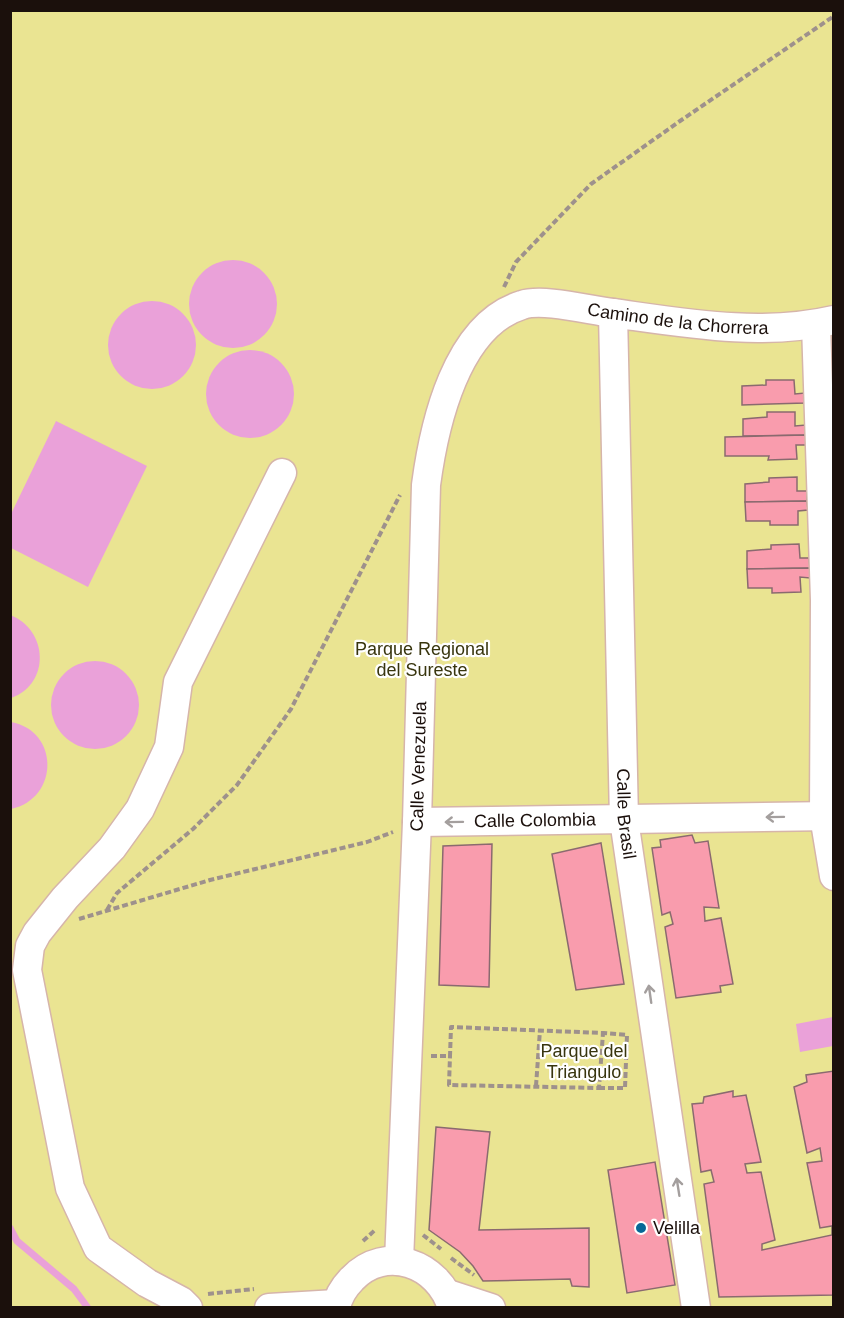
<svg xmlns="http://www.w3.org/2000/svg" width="844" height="1318" font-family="Helvetica,sans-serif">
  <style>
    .green { fill: #eae492 }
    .water { fill: #eaa1d9 }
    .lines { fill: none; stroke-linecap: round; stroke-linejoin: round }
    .stream { stroke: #eaa1d9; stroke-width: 7 }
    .building { fill: #f99cad; stroke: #8a6a6f; stroke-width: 1.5 }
    .minor-casing { stroke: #d6b5aa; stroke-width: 31 }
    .path { stroke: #9e918c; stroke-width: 4; stroke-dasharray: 6 3; stroke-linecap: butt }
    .minor { stroke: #fff; stroke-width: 28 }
    .oneway { stroke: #a49f9e }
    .poi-dot { fill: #076897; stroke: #fff; stroke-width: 2 }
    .labels { text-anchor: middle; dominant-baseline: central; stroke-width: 4.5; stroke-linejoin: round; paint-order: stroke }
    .street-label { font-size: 18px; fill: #1b100c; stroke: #fff }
    .park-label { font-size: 18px; fill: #38350e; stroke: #fff }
    .poi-label { font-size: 18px; fill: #1b100c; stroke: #fff; text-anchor: start }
  </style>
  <rect width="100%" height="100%" fill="#fdefea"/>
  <polygon class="green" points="10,11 833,11 833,1307 11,1307"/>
  <g class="water">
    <circle cx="233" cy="304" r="44"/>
    <circle cx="152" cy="345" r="44"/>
    <circle cx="250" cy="394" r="44"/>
    <polygon points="56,421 147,466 88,587 11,548 11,514"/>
    <path d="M10 615C48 629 51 684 11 698Z"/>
    <circle cx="95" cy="705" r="44"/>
    <path d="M11 722C60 731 59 799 11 809Z"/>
    <polygon points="833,1017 833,1046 800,1052 796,1024"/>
  </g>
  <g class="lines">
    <polyline class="stream" points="10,1228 17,1241 74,1289 88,1308"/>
  </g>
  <g class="building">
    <polygon points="766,380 794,380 795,394 805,393 805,403 742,405 742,386 766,385"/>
    <polygon points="767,412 795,412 795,426 806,425 806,435 743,436 743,419 767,417"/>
    <polygon points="806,435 806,445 796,445 797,459 768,460 769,456 725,456 725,437"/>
    <polygon points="797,477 797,491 807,491 807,501 745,502 745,484 769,482 769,478"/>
    <polygon points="807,501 808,510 798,511 798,525 770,525 770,521 746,521 745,502"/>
    <polygon points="799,544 800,558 809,558 810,568 747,569 747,551 771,549 771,545"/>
    <polygon points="810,568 810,578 800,577 801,592 772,593 772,588 748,588 747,569"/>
    <polygon points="692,835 695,843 708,841 719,908 704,907 705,921 721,918 733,984 720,986 721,992 676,998 665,927 673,924 670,912 662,915 652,848 661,847 660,840"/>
    <polygon points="601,843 624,984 576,990 552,854"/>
    <polygon points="492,844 489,987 439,985 443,846"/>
    <polygon points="834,1071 834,1295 719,1297 704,1184 714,1182 711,1170 701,1172 692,1104 703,1103 704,1097 733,1091 733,1097 746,1095 761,1162 745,1164 747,1173 761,1172 775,1240 762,1244 762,1250 832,1235 832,1226 820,1228 807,1163 822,1161 820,1148 807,1153 794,1087 807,1082 806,1075"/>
    <polygon points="436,1127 490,1132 479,1230 589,1228 589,1287 572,1286 570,1279 483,1281 473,1266 460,1252 429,1230"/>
    <polygon points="655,1162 675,1285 627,1293 608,1170"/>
  </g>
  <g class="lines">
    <g class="minor-casing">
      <g id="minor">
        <path id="s1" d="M613 313 624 820 696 1308"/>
        <polyline points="816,324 825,600 824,816 834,876"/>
        <path id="s2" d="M417 822 834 816"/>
        <path id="s3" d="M399 1261 417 822 426 485C434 425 456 325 522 305 543 298 588 310 612 313 685 323 761 337 834 320"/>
        <polyline points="448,1294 491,1308"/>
        <polyline points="188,1308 181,1301 147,1283 98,1248 70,1188 27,970 30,946 37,933 65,898 112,848 140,809 169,747 178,682 282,473"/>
        <polyline points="269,1308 336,1304"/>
        <path d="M336 1308C338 1296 344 1287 352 1279 385 1244 439 1263 452 1308"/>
      </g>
    </g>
    <g class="path">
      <polyline points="504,287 516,262 591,184 680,121 834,16"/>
      <polyline points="107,910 117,893 193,829 237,785 291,709 400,495"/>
      <polyline points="79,919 210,880 367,842 393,832"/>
      <polyline points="431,1056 450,1056 451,1027 603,1033 599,1088 449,1085 450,1056"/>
      <polyline points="536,1086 540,1030"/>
      <polyline points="599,1088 625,1088 627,1035 603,1033"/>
      <polyline points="423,1235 441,1249"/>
      <polyline points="363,1241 375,1230"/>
      <polyline points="451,1258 474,1275"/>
      <polyline points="208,1294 254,1289"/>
    </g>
    <use href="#minor" class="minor"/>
  </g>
  <defs><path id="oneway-shaft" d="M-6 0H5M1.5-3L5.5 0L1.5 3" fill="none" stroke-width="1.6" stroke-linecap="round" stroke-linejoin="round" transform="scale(1.5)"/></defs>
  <g class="oneway">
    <use href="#oneway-shaft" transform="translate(775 817) rotate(179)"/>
    <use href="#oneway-shaft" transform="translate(454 822) rotate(179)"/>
    <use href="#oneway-shaft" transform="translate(650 994) rotate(-98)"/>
    <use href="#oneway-shaft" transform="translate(678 1187) rotate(-99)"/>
  </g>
  <circle class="poi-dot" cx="641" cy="1228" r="6"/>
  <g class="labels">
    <g class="street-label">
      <text stroke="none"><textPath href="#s3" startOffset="1148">Camino de la Chorrera</textPath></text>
      <text stroke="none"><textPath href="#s3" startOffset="495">Calle Venezuela</textPath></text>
      <text stroke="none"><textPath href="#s1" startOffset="501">Calle Brasil</textPath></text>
      <text stroke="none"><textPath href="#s2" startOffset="118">Calle Colombia</textPath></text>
    </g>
    <g class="park-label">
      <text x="422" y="649">Parque Regional<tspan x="422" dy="21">del Sureste</tspan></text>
      <text x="584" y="1051">Parque del<tspan x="584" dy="21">Triangulo</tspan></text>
    </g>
    <g class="poi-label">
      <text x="653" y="1228">Velilla</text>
    </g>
  </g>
  <rect width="844" height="1318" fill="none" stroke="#1b100c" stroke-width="24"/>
</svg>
